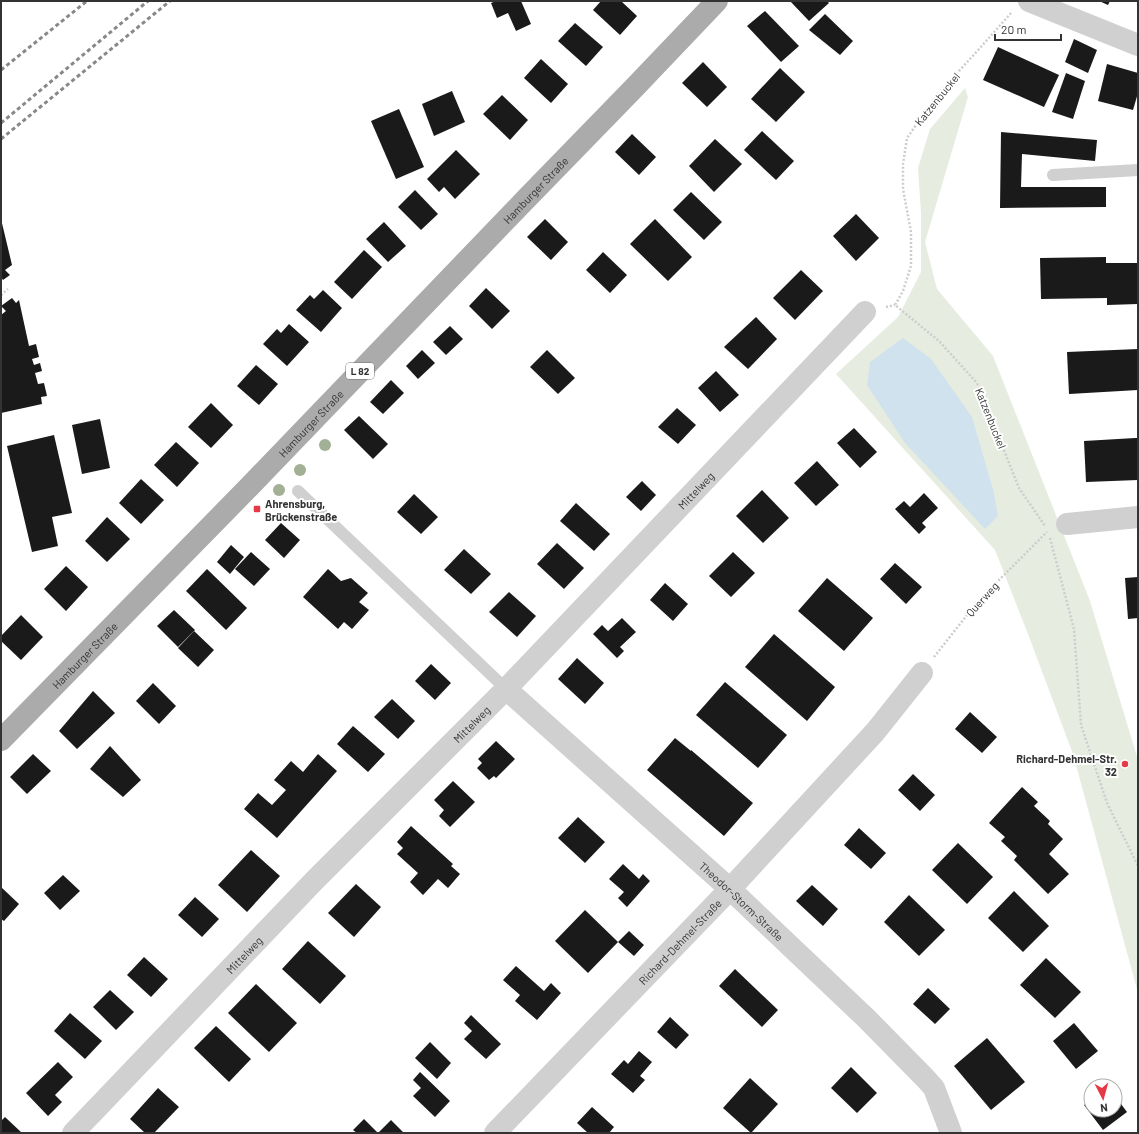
<svg xmlns="http://www.w3.org/2000/svg" width="1139" height="1134" font-family="Barlow,sans-serif">
  <style>
    .green { fill: #e6ecdf }
    .water { fill: #cfe2ee }
    .building { fill: #1a1a1a }
    .lines { fill: none; stroke-linecap: round; stroke-linejoin: round }
    .path { stroke: #cdcdcd; stroke-width: 2.5; stroke-dasharray: 2 2; stroke-linecap: butt }
    .lane { stroke: #d0d0d0; stroke-width: 12 }
    .street { stroke: #d0d0d0; stroke-width: 22 }
    .primary { stroke: #ababab; stroke-width: 22 }
    .rail { stroke: #888; stroke-width: 3; stroke-dasharray: 4 3; stroke-linecap: butt }
    .tree { fill: #a2b095 }
    .poi-dot { fill: #e63946; stroke: #fff; stroke-width: 1.5 }
    .labels { text-anchor: middle; dominant-baseline: central; stroke-width: 4; stroke-linejoin: round; paint-order: stroke }
    .shield { fill: #fff; stroke: #707070; stroke-width: 1 }
    .shield-label { font-size: 10px; font-weight: bold; fill: #333 }
    .street-label { font-size: 11px; fill: #333; stroke: #fff }
    .poi-label { font-size: 11px; font-weight: bold; fill: #333; stroke: #fff; text-anchor: start }
  </style>
  <rect width="100%" height="100%" fill="#fff"/>
  <polygon class="green" points="965,88 968,97 925,242 937,289 993,356 1090,601 1138,760 1138,993 1073,754 1028,634 995,550 836,374 898,317 921,272 921,213 918,168 930,129"/>
  <polygon class="water" points="903,338 931,359 972,417 994,493 998,516 985,529 905,443 867,385 870,362"/>
  <g class="building">
    <polygon points="496,1 521,1 531,24 516,31 508,13 497,18 491,3"/>
    <polygon points="601,1 621,1 637,16 620,35 593,10"/>
    <polygon points="790,1 827,1 829,3 809,21"/>
    <polygon points="1099,1 1110,1 1108,5"/>
    <polygon points="765,11 799,46 781,62 747,26"/>
    <polygon points="825,14 853,41 840,55 809,30"/>
    <polygon points="575,23 603,47 586,66 558,41"/>
    <polygon points="1074,39 1097,50 1088,73 1065,62"/>
    <polygon points="998,47 1059,75 1044,107 983,80"/>
    <polygon points="541,59 568,84 551,103 524,78"/>
    <polygon points="703,62 727,87 707,107 682,83"/>
    <polygon points="1107,64 1138,73 1138,93 1133,110 1098,101"/>
    <polygon points="780,68 805,92 776,122 751,99"/>
    <polygon points="1066,73 1085,81 1073,119 1052,112"/>
    <polygon points="452,91 465,122 434,136 422,104"/>
    <polygon points="502,95 528,120 510,140 483,114"/>
    <polygon points="399,109 424,167 396,179 371,121"/>
    <polygon points="762,131 794,161 776,180 744,150"/>
    <polygon points="1001,132 1097,140 1095,161 1022,154 1021,187 1106,187 1106,207 1000,208"/>
    <polygon points="632,134 656,157 639,175 615,152"/>
    <polygon points="715,139 742,164 714,192 689,166"/>
    <polygon points="456,150 480,174 455,199 444,187 439,192 427,179"/>
    <polygon points="415,190 438,214 421,230 398,207"/>
    <polygon points="691,192 722,222 704,240 673,210"/>
    <polygon points="856,214 879,238 856,261 833,236"/>
    <polygon points="1,219 12,265 5,270 10,275 3,280 1,277"/>
    <polygon points="545,219 568,242 551,260 527,237"/>
    <polygon points="655,219 692,257 668,281 630,244"/>
    <polygon points="384,222 406,246 388,262 366,239"/>
    <polygon points="364,250 382,267 352,299 334,282"/>
    <polygon points="603,252 627,275 610,293 586,270"/>
    <polygon points="1106,257 1106,263 1138,263 1138,304 1107,305 1107,298 1041,299 1040,258"/>
    <polygon points="801,270 823,291 795,320 773,298"/>
    <polygon points="486,288 510,311 492,329 469,306"/>
    <polygon points="323,290 342,308 321,332 296,310 310,295 314,299"/>
    <polygon points="12,298 16,303 19,300 29,346 36,344 39,357 32,359 34,365 40,363 42,371 35,373 38,384 44,383 47,396 41,397 42,404 1,413 1,315 6,311 1,306"/>
    <polygon points="756,317 777,339 748,369 724,347"/>
    <polygon points="289,324 309,342 287,366 263,344 277,329 281,333"/>
    <polygon points="450,326 463,339 446,355 433,342"/>
    <polygon points="1138,349 1138,390 1069,394 1067,352"/>
    <polygon points="422,350 435,363 418,379 406,366"/>
    <polygon points="547,350 575,378 558,394 530,367"/>
    <polygon points="256,365 278,384 259,405 237,386"/>
    <polygon points="716,371 739,395 720,412 698,388"/>
    <polygon points="391,380 404,393 383,414 370,402"/>
    <polygon points="211,403 233,425 211,448 188,427"/>
    <polygon points="677,408 696,425 678,444 658,427"/>
    <polygon points="359,416 388,444 373,459 344,430"/>
    <polygon points="100,419 110,468 82,474 72,425"/>
    <polygon points="854,428 877,452 860,468 837,443"/>
    <polygon points="54,435 72,513 52,517 58,546 32,552 7,446"/>
    <polygon points="1135,438 1138,438 1138,480 1086,482 1084,441"/>
    <polygon points="176,442 199,463 177,487 154,465"/>
    <polygon points="817,461 839,485 816,506 794,483"/>
    <polygon points="141,479 164,500 141,524 119,503"/>
    <polygon points="642,481 656,495 641,511 626,497"/>
    <polygon points="762,490 789,518 763,543 736,516"/>
    <polygon points="924,493 938,508 922,523 926,527 919,534 895,509 904,501 910,507"/>
    <polygon points="414,494 438,517 421,534 397,512"/>
    <polygon points="576,503 610,534 594,551 560,521"/>
    <polygon points="107,517 130,539 107,562 85,541"/>
    <polygon points="281,523 300,540 284,558 265,540"/>
    <polygon points="557,543 584,568 564,589 537,564"/>
    <polygon points="231,545 244,557 230,574 217,562"/>
    <polygon points="464,549 491,574 471,594 444,570"/>
    <polygon points="251,552 270,569 254,586 235,569"/>
    <polygon points="733,552 755,573 731,597 709,576"/>
    <polygon points="895,563 922,587 906,604 880,579"/>
    <polygon points="66,566 88,587 66,611 44,589"/>
    <polygon points="207,569 247,608 226,630 186,591"/>
    <polygon points="328,569 341,581 351,578 368,593 359,602 369,610 352,629 344,622 338,629 303,597"/>
    <polygon points="1138,577 1138,618 1128,619 1125,578"/>
    <polygon points="827,578 873,618 844,651 798,611"/>
    <polygon points="665,583 688,604 673,621 650,600"/>
    <polygon points="509,592 536,616 517,637 489,612"/>
    <polygon points="174,610 195,630 178,647 157,626"/>
    <polygon points="21,615 43,637 21,660 1,641 1,636"/>
    <polygon points="622,618 636,632 620,647 624,651 617,658 593,634 602,625 608,631"/>
    <polygon points="194,631 214,650 198,667 178,648"/>
    <polygon points="774,634 835,687 807,721 745,667"/>
    <polygon points="577,658 604,683 585,704 558,679"/>
    <polygon points="431,664 451,683 435,700 415,681"/>
    <polygon points="725,682 787,735 758,768 696,715"/>
    <polygon points="153,683 176,706 159,724 136,701"/>
    <polygon points="93,691 115,713 77,749 59,731"/>
    <polygon points="392,699 415,721 398,739 374,717"/>
    <polygon points="970,712 997,737 982,753 955,729"/>
    <polygon points="353,726 385,754 368,772 337,744"/>
    <polygon points="675,738 691,751 691,750 753,803 724,836 647,770"/>
    <polygon points="496,741 515,759 496,778 494,776 489,780 477,768 482,763 478,759"/>
    <polygon points="110,746 141,780 123,797 90,769"/>
    <polygon points="33,754 51,771 27,794 10,777"/>
    <polygon points="318,754 337,771 277,838 244,809 258,793 272,805 286,790 274,780 291,761 303,772"/>
    <polygon points="1126,761 1128,767 1124,768 1122,762"/>
    <polygon points="913,774 935,795 920,811 898,790"/>
    <polygon points="453,781 475,802 450,827 439,816 444,810 434,800"/>
    <polygon points="1022,787 1038,802 1034,806 1050,821 1048,824 1063,839 1049,854 1069,874 1048,894 1014,860 1017,856 1001,841 1005,837 989,823"/>
    <polygon points="578,817 605,842 585,863 558,838"/>
    <polygon points="411,826 453,864 451,866 460,874 448,888 438,879 423,895 410,882 418,873 397,854 403,848 397,842"/>
    <polygon points="859,828 886,853 871,869 844,845"/>
    <polygon points="958,843 993,877 967,904 932,870"/>
    <polygon points="251,850 280,876 247,912 218,885"/>
    <polygon points="623,864 639,879 643,874 650,881 627,907 618,898 624,892 609,879"/>
    <polygon points="63,875 80,891 60,910 44,893"/>
    <polygon points="356,884 381,907 354,937 328,913"/>
    <polygon points="812,885 838,909 823,926 796,901"/>
    <polygon points="1,887 19,904 4,921 1,919"/>
    <polygon points="1014,891 1049,926 1023,952 988,918"/>
    <polygon points="909,895 945,930 919,956 884,922"/>
    <polygon points="195,897 219,919 202,937 178,915"/>
    <polygon points="585,910 618,942 629,931 644,945 634,956 618,942 588,973 555,941"/>
    <polygon points="308,941 346,976 320,1004 282,969"/>
    <polygon points="144,957 168,979 151,997 127,975"/>
    <polygon points="1046,958 1081,992 1055,1018 1020,985"/>
    <polygon points="516,966 544,991 551,983 561,993 537,1020 515,1001 520,995 503,980"/>
    <polygon points="735,969 778,1010 762,1027 719,986"/>
    <polygon points="256,984 297,1023 269,1052 228,1013"/>
    <polygon points="928,988 950,1009 935,1024 913,1004"/>
    <polygon points="110,990 134,1012 116,1030 93,1007"/>
    <polygon points="70,1013 102,1041 85,1059 54,1031"/>
    <polygon points="471,1015 501,1044 486,1059 464,1039 472,1031 464,1023"/>
    <polygon points="670,1017 689,1035 676,1049 657,1032"/>
    <polygon points="1074,1023 1098,1051 1076,1069 1053,1041"/>
    <polygon points="216,1026 251,1059 229,1082 194,1048"/>
    <polygon points="987,1038 1025,1082 991,1110 954,1066"/>
    <polygon points="430,1042 451,1063 437,1079 415,1058"/>
    <polygon points="639,1051 652,1062 640,1076 645,1080 633,1093 611,1074 624,1060 628,1064"/>
    <polygon points="58,1062 73,1077 55,1095 62,1102 48,1116 26,1093"/>
    <polygon points="851,1067 877,1093 857,1113 831,1088"/>
    <polygon points="420,1072 450,1101 435,1117 413,1096 421,1088 413,1080"/>
    <polygon points="750,1078 778,1104 751,1133 723,1108"/>
    <polygon points="158,1088 179,1107 154,1133 145,1133 130,1119"/>
    <polygon points="1115,1096 1127,1112 1103,1130 1084,1105 1091,1100 1091,1110 1115,1110"/>
    <polygon points="592,1107 614,1127 609,1133 588,1133 577,1123"/>
    <polygon points="5,1117 22,1133 1,1133 1,1121"/>
    <polygon points="364,1119 378,1133 391,1120 404,1133 357,1133 353,1130"/>
  </g>
  <g class="lines">
    <g class="path">
      <polyline points="1011,13 980,48 937,95 907,138 903,164 903,189 911,232 911,266 903,291 895,305 939,341 977,383 1019,488 1045,526"/>
      <polyline points="1,295 8,289"/>
      <polyline points="886,307 895,305"/>
      <polyline points="1050,538 1074,629 1081,725 1107,803 1138,866"/>
      <polyline points="934,657 979,600 1047,532"/>
    </g>
    <g class="lane">
      <polyline points="1053,175 1138,170"/>
      <polyline points="298,491 506,689"/>
    </g>
    <g class="street">
      <polyline points="1029,1 1138,45"/>
      <polyline points="1067,524 1138,517"/>
      <path id="s1" d="M506 689 730 889 867 1019 925 1078 934 1088 951 1133"/>
      <path id="s2" d="M73 1133 314 881 506 689 865 312"/>
      <path id="s3" d="M495 1133 730 889 875 732 922 673"/>
    </g>
    <path class="primary" id="s4" d="M1 740 249 487 527 198 634 88 717 1"/>
    <g class="rail">
      <polyline points="1,70 87,1"/>
      <polyline points="1,123 148,1"/>
      <polyline points="1,139 170,1"/>
    </g>
  </g>
  <g class="tree">
    <circle cx="325" cy="445" r="6"/>
    <circle cx="300" cy="470" r="6"/>
    <circle cx="279" cy="490" r="6"/>
  </g>
  <g class="poi-dot">
    <rect x="253" y="505" width="8" height="8" rx="2"/>
    <circle cx="1125" cy="764" r="4"/>
  </g>
  <g class="labels">
    <rect class="shield" x="346" y="363" width="28" height="16" rx="3"/>
    <g class="shield-label">
      <text x="360" y="371">L 82</text>
    </g>
    <g class="street-label">
      <text transform="translate(937 99) rotate(-51)">Katzenbuckel</text>
      <text stroke="none"><textPath href="#s4" startOffset="767">Hamburger Straße</textPath></text>
      <text transform="translate(991 418) rotate(68)">Katzenbuckel</text>
      <text stroke="none"><textPath href="#s4" startOffset="443">Hamburger Straße</textPath></text>
      <text stroke="none"><textPath href="#s2" startOffset="895">Mittelweg</textPath></text>
      <text transform="translate(982 599) rotate(-48)">Querweg</text>
      <text stroke="none"><textPath href="#s4" startOffset="119">Hamburger Straße</textPath></text>
      <text stroke="none"><textPath href="#s2" startOffset="571">Mittelweg</textPath></text>
      <text stroke="none"><textPath href="#s1" startOffset="317">Theodor-Storm-Straße</textPath></text>
      <text stroke="none"><textPath href="#s3" startOffset="266">Richard-Dehmel-Straße</textPath></text>
      <text stroke="none"><textPath href="#s2" startOffset="247">Mittelweg</textPath></text>
    </g>
    <g class="poi-label">
      <text x="265" y="503">Ahrensburg,<tspan x="265" dy="13">Brückenstraße</tspan></text>
      <text x="1117" y="758" text-anchor="end">Richard-Dehmel-Str.<tspan x="1117" dy="13">32</tspan></text>
    </g>
  </g>
  <rect width="1139" height="1134" fill="none" stroke="#333333" stroke-width="4"/>
  <g transform="translate(1103 1098) rotate(174)"><circle r="19" fill="#ffffff" stroke="#adadad"/>
  <path d="M0-3L7 15L0 10L-7 15Z" fill="#e63946"/>
  <text y="-6" font-size="11" font-weight="bold" text-anchor="middle" fill="#333333">N</text>
  </g>
  <path d="M995 34v6h66v-6" fill="none" stroke="#333333" stroke-width="2"/>
  <text x="1001" y="34" font-size="12" fill="#333333" stroke="#ffffff" stroke-width="3" paint-order="stroke">20 m</text>
</svg>
